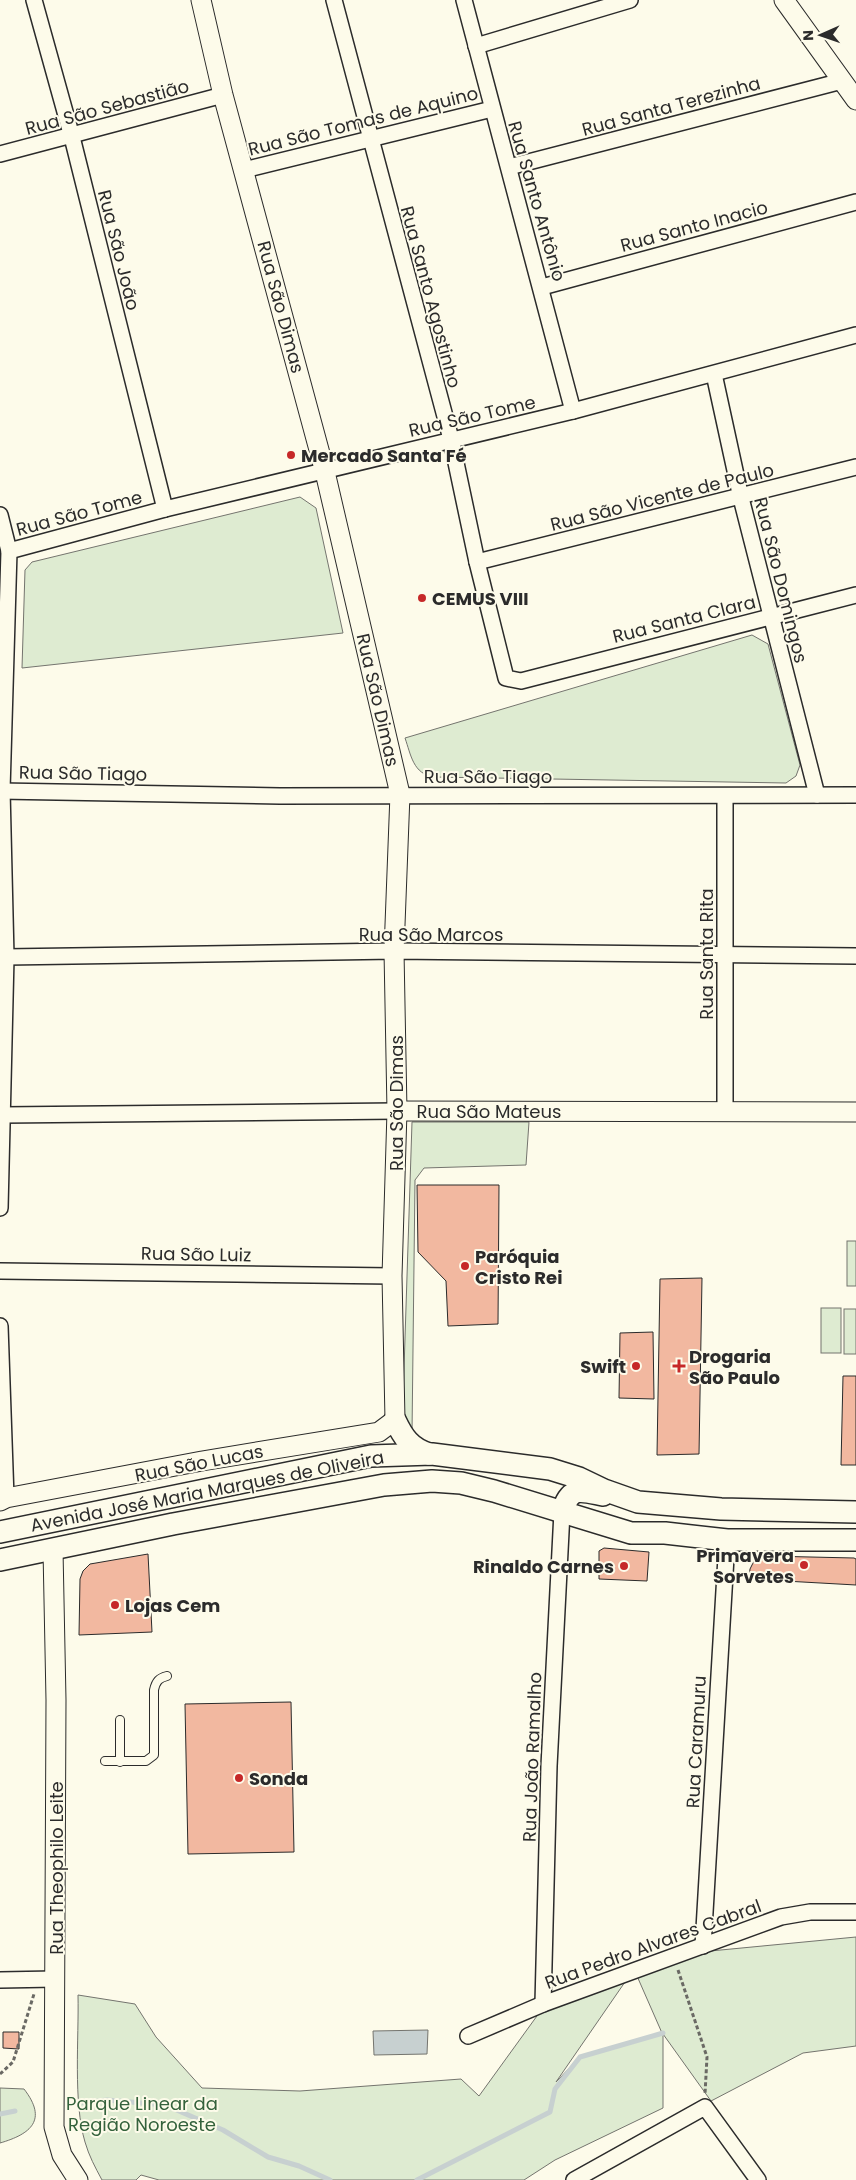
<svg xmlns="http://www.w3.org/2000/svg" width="856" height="2180" font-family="Poppins,sans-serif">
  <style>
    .green { fill: #deebd1; stroke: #74746e }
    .water { fill: #c7d0d0; stroke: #74746e }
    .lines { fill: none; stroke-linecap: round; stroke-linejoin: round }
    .stream { stroke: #c7d0d0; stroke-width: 5 }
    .building { fill: #f2b8a0; stroke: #2b2b2b }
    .service-casing { stroke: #2b2b2b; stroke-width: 10 }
    .minor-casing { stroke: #2b2b2b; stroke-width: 18 }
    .tertiary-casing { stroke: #2b2b2b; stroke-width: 21 }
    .secondary-casing { stroke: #2b2b2b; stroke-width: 24 }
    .path { stroke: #6a6964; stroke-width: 3; stroke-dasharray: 4 2.5; stroke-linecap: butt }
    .service { stroke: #fdfbea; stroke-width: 8 }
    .minor { stroke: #fdfbea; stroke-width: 15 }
    .tertiary { stroke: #fdfbea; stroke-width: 19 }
    .secondary { stroke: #fdfbea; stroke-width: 21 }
    .poi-dot { fill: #c62828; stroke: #fdfbea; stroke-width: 2 }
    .labels { text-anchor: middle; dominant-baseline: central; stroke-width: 4; stroke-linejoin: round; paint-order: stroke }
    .street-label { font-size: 18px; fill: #2b2b2b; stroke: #fdfbea }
    .poi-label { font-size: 18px; font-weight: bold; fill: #2b2b2b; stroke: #fdfbea; text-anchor: start }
    .park-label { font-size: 18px; fill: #34623c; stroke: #fdfbea }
  </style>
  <rect width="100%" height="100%" fill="#fdfbea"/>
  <g class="green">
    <polygon points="300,497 316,508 343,633 22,668 25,570 32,562"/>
    <path d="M752 635 768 644 800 765 796 776 786 783 434 777C413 774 411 755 405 738Z"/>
    <polygon points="412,1122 529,1122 526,1165 424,1168 415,1180 412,1434 402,1431"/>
    <rect x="847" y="1241" width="9" height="45"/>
    <rect x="821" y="1308" width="20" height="45"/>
    <rect x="844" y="1309" width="12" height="45"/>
    <path d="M856 1937V2046L803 2053 711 2101 663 2034V2108L555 2160 524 2180H159L141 2175 136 2180H102C95 2167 89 2156 85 2142 73 2102 79 2038 78 1995L135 2004 156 2037 202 2088 300 2091 461 2079 479 2096 542 2009 625 1982 556 2082 580 2057 662 2033 637 1976 700 1952Z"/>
    <path d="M0 2088 24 2089C48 2120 31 2134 0 2143Z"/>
  </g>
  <polygon class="water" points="428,2030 427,2054 374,2055 373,2031"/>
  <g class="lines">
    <g class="stream">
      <polyline points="84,2103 107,2100 165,2105 223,2130 268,2157 299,2166 330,2180"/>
      <polyline points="0,2114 15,2111"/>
      <polyline points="417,2180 550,2112 555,2089 580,2057 663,2033"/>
    </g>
  </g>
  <g class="building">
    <polygon points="417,1185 499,1185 498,1324 448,1326 446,1281 418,1252"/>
    <polygon points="702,1278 699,1454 657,1455 660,1279"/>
    <polygon points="653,1332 654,1399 619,1398 620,1333"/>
    <polygon points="843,1376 856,1376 856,1465 841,1465"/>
    <polygon points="604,1548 649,1552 647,1581 599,1579 599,1551"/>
    <polygon points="148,1554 152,1632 79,1635 80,1579 83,1571 90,1564 96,1563"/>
    <polygon points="767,1556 854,1558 856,1559 856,1585 749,1579 750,1569 754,1561"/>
    <polygon points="291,1702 294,1852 188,1854 185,1704"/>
    <polygon points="3,2032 19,2032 19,2049 3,2048"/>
  </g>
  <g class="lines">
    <g class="service-casing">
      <g id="service">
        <polyline points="120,1720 120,1762"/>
        <path d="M105 1761H146L154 1755V1690C156 1681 159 1678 167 1676"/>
      </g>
    </g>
    <g class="minor-casing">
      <g id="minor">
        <polyline points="34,0 72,137 165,509"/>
        <polyline points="334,0 451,439 477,562 506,678 521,681 856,595"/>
        <polyline points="464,0 573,411"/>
        <polyline points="476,46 630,0"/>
        <polyline points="0,154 223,95"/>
        <polyline points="509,167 842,81"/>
        <polyline points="244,170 492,109"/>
        <polyline points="542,287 856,202"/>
        <polyline points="714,374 741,498 817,795"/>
        <polyline points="0,515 9,551 2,790 6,957 0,1208"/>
        <polyline points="9,551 165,509 573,411 856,335"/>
        <polyline points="477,562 856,467"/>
        <polyline points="0,791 280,796 856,795"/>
        <polyline points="725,797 725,1112"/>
        <polyline points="6,957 394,951 856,956"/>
        <polyline points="3,1115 397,1111"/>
        <polyline points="0,1271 392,1276"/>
        <polyline points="0,1326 6,1498"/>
        <polyline points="703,1946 727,1540"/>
        <polyline points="0,1980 55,1979"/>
        <polyline points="543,2004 549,1766 562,1512"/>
        <polyline points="468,2036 543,2004 781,1917 810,1912 856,1912"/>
        <polyline points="574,2180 705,2107 758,2180"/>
      </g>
    </g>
    <g class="tertiary-casing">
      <g id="tertiary">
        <polyline points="784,0 856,100"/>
        <polyline points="397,1111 856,1112"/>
        <polyline points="0,1501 6,1498 202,1461 379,1432 395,1420 392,1276 397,1111 394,951 400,794 325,472 223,95 201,0"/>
        <polyline points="53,1550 56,1700 54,2127 62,2155 78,2180"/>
      </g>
    </g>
    <g class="secondary-casing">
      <g id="secondary">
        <path d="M395 1420C403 1437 410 1448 429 1454"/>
        <path d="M562 1512C571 1486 578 1490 603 1495"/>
        <polyline points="0,1532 371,1456 432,1454 550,1469 579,1478 604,1490 638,1502 721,1509 856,1512"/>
        <polyline points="0,1560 173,1524 384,1485 432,1481 461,1483 494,1491 631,1533 665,1533 727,1540 856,1540"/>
      </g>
    </g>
    <g class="path">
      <polyline points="678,1970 707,2057 705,2094"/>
      <polyline points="0,2074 13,2062 34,1994"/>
    </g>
    <use href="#service" class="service"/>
    <use href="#minor" class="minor"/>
    <use href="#tertiary" class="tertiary"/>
    <use href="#secondary" class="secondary"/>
  </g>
  <g class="poi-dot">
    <circle cx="291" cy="455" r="5"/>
    <circle cx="422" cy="598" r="5"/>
    <circle cx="465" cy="1266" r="5"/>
    <circle cx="636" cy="1366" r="5"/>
    <path d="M676.5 1358.5h5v5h5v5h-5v5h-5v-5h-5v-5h5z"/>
    <circle cx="804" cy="1565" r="5"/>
    <circle cx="624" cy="1566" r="5"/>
    <circle cx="115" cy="1605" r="5"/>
    <circle cx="239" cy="1778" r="5"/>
  </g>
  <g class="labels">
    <g class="street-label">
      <text transform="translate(671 106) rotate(-15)">Rua Santa Terezinha</text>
      <text transform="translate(107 107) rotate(-15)">Rua São Sebastião</text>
      <text transform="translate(363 121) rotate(-14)">Rua São Tomas de Aquino</text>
      <text transform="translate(537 201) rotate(74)">Rua Santo Antônio</text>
      <text transform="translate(694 226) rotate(-15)">Rua Santo Inacio</text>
      <text transform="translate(119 250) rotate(76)">Rua São João</text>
      <text transform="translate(431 297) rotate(75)">Rua Santo Agostinho</text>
      <text transform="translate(281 307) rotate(75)">Rua São Dimas</text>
      <text transform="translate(472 416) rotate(-13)">Rua São Tome</text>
      <text transform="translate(662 497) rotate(-14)">Rua São Vicente de Paulo</text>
      <text transform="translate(79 513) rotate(-15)">Rua São Tome</text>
      <text transform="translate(781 580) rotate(76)">Rua São Domingos</text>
      <text transform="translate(684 619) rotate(-14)">Rua Santa Clara</text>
      <text transform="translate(378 700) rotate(77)">Rua São Dimas</text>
      <text transform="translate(83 773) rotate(1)">Rua São Tiago</text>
      <text x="488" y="776">Rua São Tiago</text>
      <text x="431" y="934">Rua São Marcos</text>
      <text transform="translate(706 954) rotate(-90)">Rua Santa Rita</text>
      <text transform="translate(396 1103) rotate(-90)">Rua São Dimas</text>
      <text x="489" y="1111">Rua São Mateus</text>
      <text transform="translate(196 1254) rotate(1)">Rua São Luiz</text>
      <text transform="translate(199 1463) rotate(-11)">Rua São Lucas</text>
      <text transform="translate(207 1491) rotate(-11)">Avenida José Maria Marques de Oliveira</text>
      <text transform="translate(696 1742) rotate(-87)">Rua Caramuru</text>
      <text transform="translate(532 1757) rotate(-88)">Rua João Ramalho</text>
      <text transform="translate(56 1868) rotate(-90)">Rua Theophilo Leite</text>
      <text transform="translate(653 1944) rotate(-20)">Rua Pedro Alvares Cabral</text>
    </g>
    <g class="poi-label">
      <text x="301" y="455">Mercado Santa Fé</text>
      <text x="432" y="598">CEMUS VIII</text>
      <text x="475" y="1256">Paróquia<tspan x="475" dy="21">Cristo Rei</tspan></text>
      <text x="689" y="1356">Drogaria<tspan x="689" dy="21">São Paulo</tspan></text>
      <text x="626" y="1366" text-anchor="end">Swift</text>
      <text x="794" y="1555" text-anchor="end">Primavera<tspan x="794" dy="21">Sorvetes</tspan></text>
      <text x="614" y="1566" text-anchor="end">Rinaldo Carnes</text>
      <text x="125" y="1605">Lojas Cem</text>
      <text x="249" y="1778">Sonda</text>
    </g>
    <g class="park-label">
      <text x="142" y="2103">Parque Linear da<tspan x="142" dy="21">Região Noroeste</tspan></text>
    </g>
  </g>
  <g transform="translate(821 35) rotate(268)" stroke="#fdfbea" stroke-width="4" paint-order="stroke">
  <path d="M0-4L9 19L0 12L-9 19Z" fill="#2b2b2b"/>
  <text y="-8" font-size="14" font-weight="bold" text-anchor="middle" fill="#2b2b2b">N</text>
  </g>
</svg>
